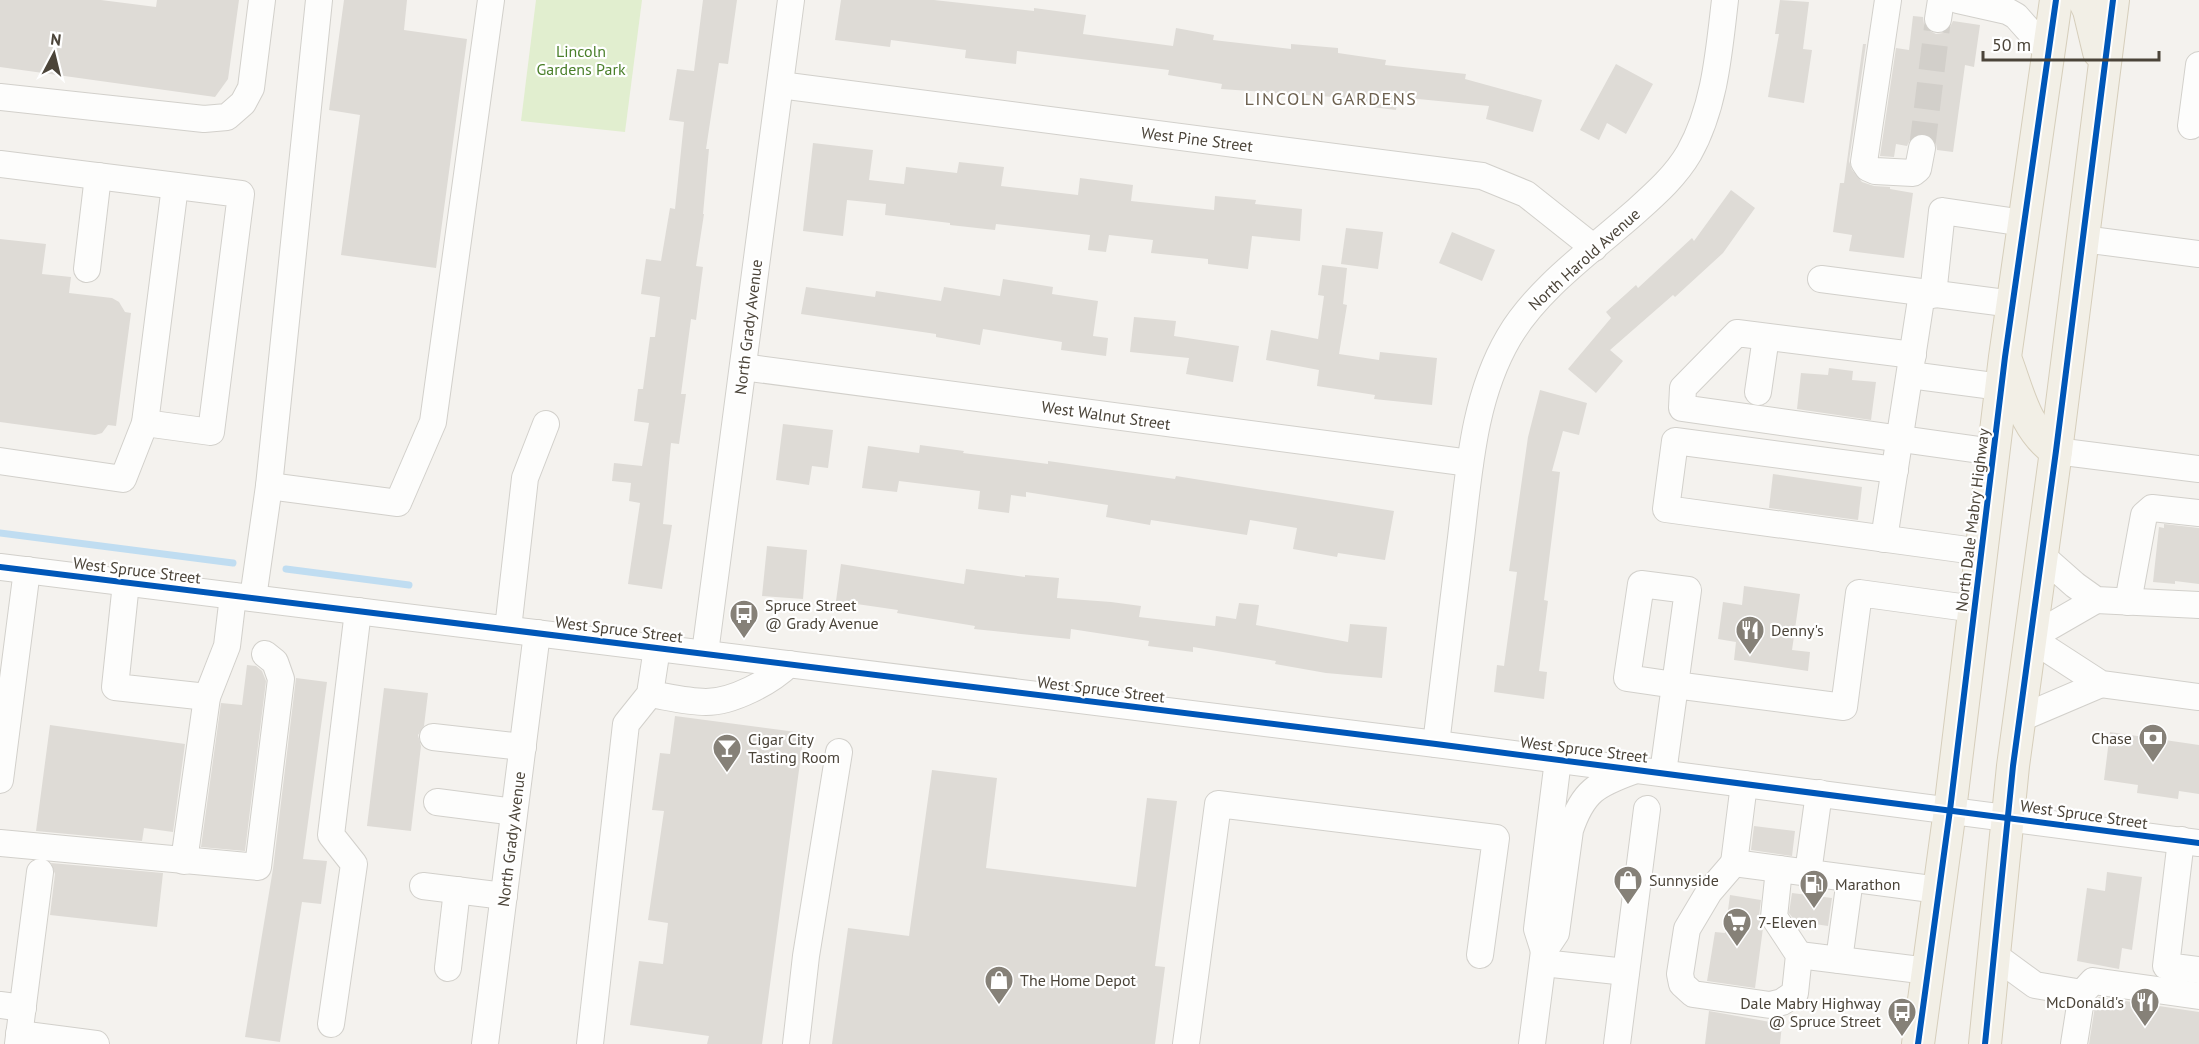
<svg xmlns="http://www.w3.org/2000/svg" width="2199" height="1044" font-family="'PT Sans',sans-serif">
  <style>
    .green { fill: #e1eecf }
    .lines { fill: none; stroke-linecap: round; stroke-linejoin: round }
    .stream { stroke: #c0ddf1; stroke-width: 7 }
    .building { fill: #dedbd6 }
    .minor-tunnel { stroke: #d2cfca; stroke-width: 26; stroke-dasharray: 26 13; stroke-linecap: butt }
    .minor-casing { stroke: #d2d0cb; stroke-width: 28 }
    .major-casing { stroke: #d6cebb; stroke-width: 34 }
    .minor { stroke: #fdfdfc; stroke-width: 26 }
    .major { stroke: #f2efe6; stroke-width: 32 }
    .cycleway-casing { stroke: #fff; stroke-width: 10 }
    .cycleway { stroke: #0057b8; stroke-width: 6 }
    .labels { text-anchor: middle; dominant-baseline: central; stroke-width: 4.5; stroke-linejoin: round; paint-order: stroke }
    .park-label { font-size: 16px; fill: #4a7f2a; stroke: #fff }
    .street-label { font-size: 16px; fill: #4b4439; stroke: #fff }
    .poi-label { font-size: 16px; fill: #4b4439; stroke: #fff; text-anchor: start }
    .neighbourhood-label { font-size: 18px; letter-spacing: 1.5px; fill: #6e6250; stroke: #fff }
  </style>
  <rect width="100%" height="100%" fill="#f4f2ee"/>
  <polygon class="green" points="536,0 642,0 625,132 521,121"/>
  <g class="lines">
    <g class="stream">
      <polyline points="0,533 233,563"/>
      <polyline points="286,569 409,585"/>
    </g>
  </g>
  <g class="building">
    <polygon points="0,0 101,0 156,7 157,0 239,0 228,79 215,97 0,67"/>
    <polygon points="344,0 407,0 404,30 467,39 436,268 341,255 360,115 329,110"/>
    <polygon points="703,0 737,0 728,64 719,63 706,149 709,149 703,214 704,214 696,266 703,267 696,320 691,319 681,394 686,394 679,444 671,443 663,524 672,525 662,589 628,584 640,503 629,501 631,483 612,481 614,463 642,466 649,423 634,421 638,389 643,389 650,337 655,337 660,297 641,294 646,259 661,261 670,208 675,209 684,122 669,120 677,69 694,71"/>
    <polygon points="841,0 934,0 1034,11 1034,8 1086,15 1083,34 1173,46 1176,28 1214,35 1213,40 1291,49 1291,44 1338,48 1338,53 1386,60 1385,65 1466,74 1465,79 1542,100 1533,132 1486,119 1489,106 1398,97 1396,110 1347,104 1348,98 1221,89 1222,84 1168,75 1169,70 1017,51 1016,64 965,58 966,50 891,40 890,47 835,40"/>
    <polygon points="1780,0 1809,2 1803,49 1812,50 1804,103 1768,97 1779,34 1775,34"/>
    <polygon points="1913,16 1923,17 1924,24 1928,30 1936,34 1943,33 1949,29 1953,21 1980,25 1974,67 1965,65 1953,152 1937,150 1936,144 1932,137 1924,133 1918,134 1911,138 1907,146 1896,144 1894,157 1880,156 1896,48 1909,50"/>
    <polygon points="1863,44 1866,44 1849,161 1852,170 1862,182 1874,186 1890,187 1890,189 1913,193 1904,258 1849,251 1852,235 1833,232 1840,183 1844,183"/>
    <polygon points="1616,64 1653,84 1626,134 1607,123 1599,140 1580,130"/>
    <polygon points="813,143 873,150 869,180 904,184 906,167 957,173 959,162 1004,167 1001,186 1078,195 1080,178 1133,185 1131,201 1214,210 1215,196 1256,200 1255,204 1302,209 1300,241 1252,236 1248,269 1208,264 1208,259 1151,253 1153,240 1109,235 1106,252 1088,250 1090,235 996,224 995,230 950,225 950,223 885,215 886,204 847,200 843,236 803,231"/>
    <polygon points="1731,190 1755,208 1723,253 1675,297 1673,295 1610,350 1623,361 1596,393 1568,369 1611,318 1606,312 1636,285 1638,288 1692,238 1694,241"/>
    <polygon points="1346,228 1383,232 1378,269 1341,264"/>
    <polygon points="1452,232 1495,250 1482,281 1439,263"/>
    <polygon points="0,239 46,244 42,274 71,277 69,293 112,298 119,302 125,312 131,313 116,426 108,425 102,433 95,435 0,422"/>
    <polygon points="1322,265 1347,268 1343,304 1347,305 1339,354 1379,360 1380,352 1437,358 1432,405 1374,399 1375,395 1317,386 1319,370 1266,360 1271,330 1318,339 1324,296 1318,295"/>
    <polygon points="1003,279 1053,287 1052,294 1098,301 1093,336 1108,338 1106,356 1061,350 1062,342 983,329 980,345 936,337 936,334 801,314 806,287 875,297 876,291 941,301 944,287 1000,296"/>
    <polygon points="1134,317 1176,321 1174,336 1239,346 1233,382 1186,374 1189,358 1130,352"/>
    <polygon points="1829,368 1853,371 1852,380 1876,382 1871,420 1797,409 1801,373 1828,375"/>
    <polygon points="1540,390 1587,403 1579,435 1563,431 1552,471 1560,472 1544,600 1548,601 1539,671 1547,672 1544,699 1494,692 1497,665 1504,666 1517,572 1509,571 1528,437"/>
    <polygon points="783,424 833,430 828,468 812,466 809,485 776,480"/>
    <polygon points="920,445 964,451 963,453 1048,464 1048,461 1175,479 1176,476 1394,511 1385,560 1338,553 1337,557 1293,549 1297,528 1250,520 1247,535 1151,520 1150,525 1106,517 1108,505 1026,492 1026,497 1011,495 1009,513 978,509 980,491 899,481 897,492 862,488 868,446 919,453"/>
    <polygon points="1773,474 1862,487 1858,520 1769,508"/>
    <polygon points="2164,524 2199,528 2199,584 2175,581 2175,584 2153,582 2159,527 2164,528"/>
    <polygon points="767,546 807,550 803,599 762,596"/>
    <polygon points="841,564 964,584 966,569 1025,577 1025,575 1059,578 1057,598 1111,602 1141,606 1139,617 1215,626 1216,616 1236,619 1239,603 1259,605 1256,625 1348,642 1350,624 1387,627 1382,678 1326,673 1275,664 1276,661 1193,647 1193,652 1148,646 1149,641 1071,629 1070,639 974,629 975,626 897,613 898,610 836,601"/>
    <polygon points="1744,586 1800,594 1792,650 1810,652 1808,671 1734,660 1736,642 1718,639 1723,602 1742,605"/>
    <polygon points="247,665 256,666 262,671 266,681 245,851 201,847 221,703 242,705"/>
    <polygon points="296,678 327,682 303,859 327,861 321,904 302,902 280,1042 245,1037 273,869"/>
    <polygon points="384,688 428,693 424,726 418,735 421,746 411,831 367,826"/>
    <polygon points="675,716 804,733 762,1044 707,1044 709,1036 630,1025 639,961 663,964 668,923 648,920 664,811 652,810 660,753 670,754"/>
    <polygon points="50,725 185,744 173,832 144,828 142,841 36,831"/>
    <polygon points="2110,732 2199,745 2199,794 2179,791 2178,799 2137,793 2138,785 2104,780"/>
    <polygon points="932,770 997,778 986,868 1136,887 1147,798 1177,801 1155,966 1165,967 1155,1044 832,1044 848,928 909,936"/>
    <polygon points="1754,826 1795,831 1792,856 1751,850"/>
    <polygon points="51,863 163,873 157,927 50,915 55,874"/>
    <polygon points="2107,872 2142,877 2132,950 2122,948 2119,969 2077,961 2087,888 2105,891"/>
    <polygon points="1792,893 1832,898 1828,926 1795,921 1789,913"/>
    <polygon points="1730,895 1761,900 1759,916 1763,928 1755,988 1707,981 1715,932 1725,933"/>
    <polygon points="2099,997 2199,1012 2199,1044 2089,1044 2096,1000"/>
    <polygon points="1709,1011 1782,1024 1780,1044 1705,1044"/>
  </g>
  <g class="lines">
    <polyline class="minor-tunnel" points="1922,148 1938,19"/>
    <g class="minor-casing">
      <g id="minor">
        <polyline points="1888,0 1864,162 1868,168 1875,171 1913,173 1918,169 1922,148"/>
        <polyline points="1958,0 2007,11 2016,16 2048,52"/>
        <polyline points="1938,19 1941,0"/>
        <polyline points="780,85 1482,176 1526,194 1594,248"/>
        <polyline points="0,97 204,119 227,117 243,103 251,88 262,0"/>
        <polyline points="2191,126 2199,65"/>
        <polyline points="0,164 241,194 211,432 145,423"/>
        <polyline points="2083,239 2199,254"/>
        <polyline points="87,269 98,176"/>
        <polyline points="1821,279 2013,304"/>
        <polyline points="1933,295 1942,211 2024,223"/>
        <polyline points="1913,355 1737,333 1683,388 1682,408 1994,452"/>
        <polyline points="743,367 1470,463"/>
        <polyline points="1910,375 2001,387"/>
        <polyline points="1758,392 1766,337"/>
        <polyline points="2056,451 2199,469"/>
        <polyline points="0,461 123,479 145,423 175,186"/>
        <polyline points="1895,470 1675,441 1666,509 1982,552"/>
        <polyline points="269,486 398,503 433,422 491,0"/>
        <polyline points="1884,539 1922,293"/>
        <polyline points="2041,555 2075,585 2096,600 2199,605"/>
        <polyline points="0,567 1436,744 2199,843"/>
        <polyline points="126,583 115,687 207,697"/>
        <polyline points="253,598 269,486 319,0"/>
        <polyline points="2096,600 2030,638 2101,684 2199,697"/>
        <polyline points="2128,602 2144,515 2152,508 2199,513"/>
        <polyline points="508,629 525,478 546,424"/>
        <polyline points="705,653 791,0"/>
        <path d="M650 694C668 697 688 702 706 702 733 702 770 682 789 664"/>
        <polyline points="2019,719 2101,684"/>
        <polyline points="433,737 523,747"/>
        <path d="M1436 744C1444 678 1452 612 1460 546 1469 475 1472 400 1509 337 1537 289 1592 250 1634 213 1654 195 1675 177 1689 153 1715 107 1719 51 1725 0"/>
        <polyline points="1663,773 1675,685 1627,678 1641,584 1688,590 1675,685 1844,707 1859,593 1975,609"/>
        <polyline points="0,780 27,570"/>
        <polyline points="1744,784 1734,863 1939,890"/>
        <polyline points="437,802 514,812"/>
        <polyline points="2181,840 2166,966 2199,970"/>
        <polyline points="0,843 258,867 281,679 275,662 265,654"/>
        <polyline points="184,861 207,697 227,646 233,596"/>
        <polyline points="1734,863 1709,892 1687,929 1680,974 1682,984 1693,994 1770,1005 1782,1002 1795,993 1799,955 1774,917 1779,869"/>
        <polyline points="1808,873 1819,793"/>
        <polyline points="423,886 504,896"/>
        <polyline points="1544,951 1537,929 1558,760"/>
        <polyline points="1799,955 1928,971"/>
        <polyline points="1994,955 2035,985 2082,993 2093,981 2199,996"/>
        <polyline points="1839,960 1850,879"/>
        <polyline points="1543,963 1626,972"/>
        <polyline points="448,968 457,890"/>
        <polyline points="0,1005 23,1008"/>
        <polyline points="331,1024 354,864 331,835 358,611"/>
        <polyline points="19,1034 96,1044"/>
        <polyline points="18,1044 40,872"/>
        <polyline points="485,1044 537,633"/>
        <polyline points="590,1044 626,724 650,694 657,648"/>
        <polyline points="796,1044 806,956 839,752"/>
        <polyline points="1186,1044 1218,804 1496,838 1480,955"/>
        <path d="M1532 1044 1544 951 1556 933 1570 830C1583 791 1597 784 1633 771"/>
        <polyline points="1617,1044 1647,809"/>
        <polyline points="2074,1044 2082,993"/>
      </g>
    </g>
    <g class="major-casing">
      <g id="major">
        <polyline points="2084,0 2089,10 2099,52"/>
        <path d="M2007 363C2019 396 2026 430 2056 451"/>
        <polyline points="1918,1044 1950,810 2005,357 2056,0"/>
        <polyline points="1985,1044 2013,766 2056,451 2113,0"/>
      </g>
    </g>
    <use href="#minor" class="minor"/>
    <use href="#major" class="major"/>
    <g class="cycleway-casing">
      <g id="cycleway">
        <polyline points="0,567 1436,744 2199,843"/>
        <polyline points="1918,1044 1950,810 2005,357 2056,0"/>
        <polyline points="1985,1044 2013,766 2056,451 2113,0"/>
      </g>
    </g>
    <use href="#cycleway" class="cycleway"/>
  </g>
  <defs>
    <g id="bus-pin" transform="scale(1.5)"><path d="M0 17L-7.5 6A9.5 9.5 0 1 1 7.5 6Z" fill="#868178" stroke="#fff"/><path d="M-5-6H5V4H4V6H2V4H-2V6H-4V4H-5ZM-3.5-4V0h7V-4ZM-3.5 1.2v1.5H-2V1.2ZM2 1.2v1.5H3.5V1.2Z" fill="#fff"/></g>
    <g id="restaurant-pin" transform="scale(1.5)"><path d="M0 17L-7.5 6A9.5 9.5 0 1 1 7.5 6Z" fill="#868178" stroke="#fff"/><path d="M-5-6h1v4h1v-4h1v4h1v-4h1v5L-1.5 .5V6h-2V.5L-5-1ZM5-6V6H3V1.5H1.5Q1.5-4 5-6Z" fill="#fff"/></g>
    <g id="bank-pin" transform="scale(1.5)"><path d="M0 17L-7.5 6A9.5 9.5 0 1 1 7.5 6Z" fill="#868178" stroke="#fff"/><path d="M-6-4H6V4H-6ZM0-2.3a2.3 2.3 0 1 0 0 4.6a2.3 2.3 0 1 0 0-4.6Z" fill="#fff"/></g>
    <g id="bar-pin" transform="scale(1.5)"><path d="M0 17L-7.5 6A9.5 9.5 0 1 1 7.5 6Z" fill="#868178" stroke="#fff"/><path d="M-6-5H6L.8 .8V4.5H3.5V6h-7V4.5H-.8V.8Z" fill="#fff"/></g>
    <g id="shop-pin" transform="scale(1.5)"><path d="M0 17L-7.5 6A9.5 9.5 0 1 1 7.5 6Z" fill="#868178" stroke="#fff"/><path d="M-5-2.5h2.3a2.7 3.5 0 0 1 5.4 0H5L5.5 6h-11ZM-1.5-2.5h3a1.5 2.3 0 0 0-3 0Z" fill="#fff"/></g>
    <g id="fuel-pin" transform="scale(1.5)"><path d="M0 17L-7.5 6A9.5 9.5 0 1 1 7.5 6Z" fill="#868178" stroke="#fff"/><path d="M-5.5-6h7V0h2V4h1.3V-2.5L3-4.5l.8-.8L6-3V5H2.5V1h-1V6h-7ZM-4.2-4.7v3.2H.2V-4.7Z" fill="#fff"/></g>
    <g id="supermarket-pin" transform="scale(1.5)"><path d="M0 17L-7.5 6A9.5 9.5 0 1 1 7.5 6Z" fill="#868178" stroke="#fff"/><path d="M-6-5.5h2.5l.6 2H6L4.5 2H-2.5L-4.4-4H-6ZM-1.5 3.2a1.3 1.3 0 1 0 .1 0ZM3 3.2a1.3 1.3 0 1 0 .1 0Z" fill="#fff"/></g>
  </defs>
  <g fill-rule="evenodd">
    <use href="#bus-pin" x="744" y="614"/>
    <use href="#restaurant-pin" x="1750" y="630"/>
    <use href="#bank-pin" x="2153" y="738"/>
    <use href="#bar-pin" x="727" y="748"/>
    <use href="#shop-pin" x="1628" y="880"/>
    <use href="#fuel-pin" x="1814" y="884"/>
    <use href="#supermarket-pin" x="1737" y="922"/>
    <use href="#shop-pin" x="999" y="980"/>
    <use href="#restaurant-pin" x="2145" y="1002"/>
    <use href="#bus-pin" x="1902" y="1012"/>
  </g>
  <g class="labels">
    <g class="park-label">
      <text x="581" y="51">Lincoln<tspan x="581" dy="18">Gardens Park</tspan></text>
    </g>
    <g class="street-label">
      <text transform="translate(1197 139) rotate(7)">West Pine Street</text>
      <text transform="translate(1584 259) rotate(-42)">North Harold Avenue</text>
      <text transform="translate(748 327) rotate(-83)">North Grady Avenue</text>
      <text transform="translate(1106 415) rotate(8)">West Walnut Street</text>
      <text transform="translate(1972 520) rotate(-83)">North Dale Mabry Highway</text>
      <text transform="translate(137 570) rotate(7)">West Spruce Street</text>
      <text transform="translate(619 629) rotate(7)">West Spruce Street</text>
      <text transform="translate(1101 689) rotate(7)">West Spruce Street</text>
      <text transform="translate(1584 749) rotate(7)">West Spruce Street</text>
      <text transform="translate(2084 814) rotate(8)">West Spruce Street</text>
      <text transform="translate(511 839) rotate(-83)">North Grady Avenue</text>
    </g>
    <g class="poi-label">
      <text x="765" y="605">Spruce Street<tspan x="765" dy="18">@ Grady Avenue</tspan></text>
      <text x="1771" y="630">Denny's</text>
      <text x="2132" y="738" text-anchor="end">Chase</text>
      <text x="748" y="739">Cigar City<tspan x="748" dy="18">Tasting Room</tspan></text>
      <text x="1649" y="880">Sunnyside</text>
      <text x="1835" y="884">Marathon</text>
      <text x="1758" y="922">7-Eleven</text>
      <text x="1020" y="980">The Home Depot</text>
      <text x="2124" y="1002" text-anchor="end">McDonald's</text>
      <text x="1881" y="1003" text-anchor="end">Dale Mabry Highway<tspan x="1881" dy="18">@ Spruce Street</tspan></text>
    </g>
    <g class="neighbourhood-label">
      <text x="1331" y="98">LINCOLN GARDENS</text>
    </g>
  </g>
  <g transform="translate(54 54) rotate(7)" stroke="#ffffff" stroke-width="4.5" paint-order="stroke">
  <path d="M0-4.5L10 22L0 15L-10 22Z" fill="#4b4439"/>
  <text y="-9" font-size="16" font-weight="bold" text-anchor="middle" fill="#4b4439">N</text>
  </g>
  <path d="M1983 51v9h176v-9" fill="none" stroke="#4b4439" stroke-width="3"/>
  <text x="1992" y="51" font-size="18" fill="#4b4439" stroke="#ffffff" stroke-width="4.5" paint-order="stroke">50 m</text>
</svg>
